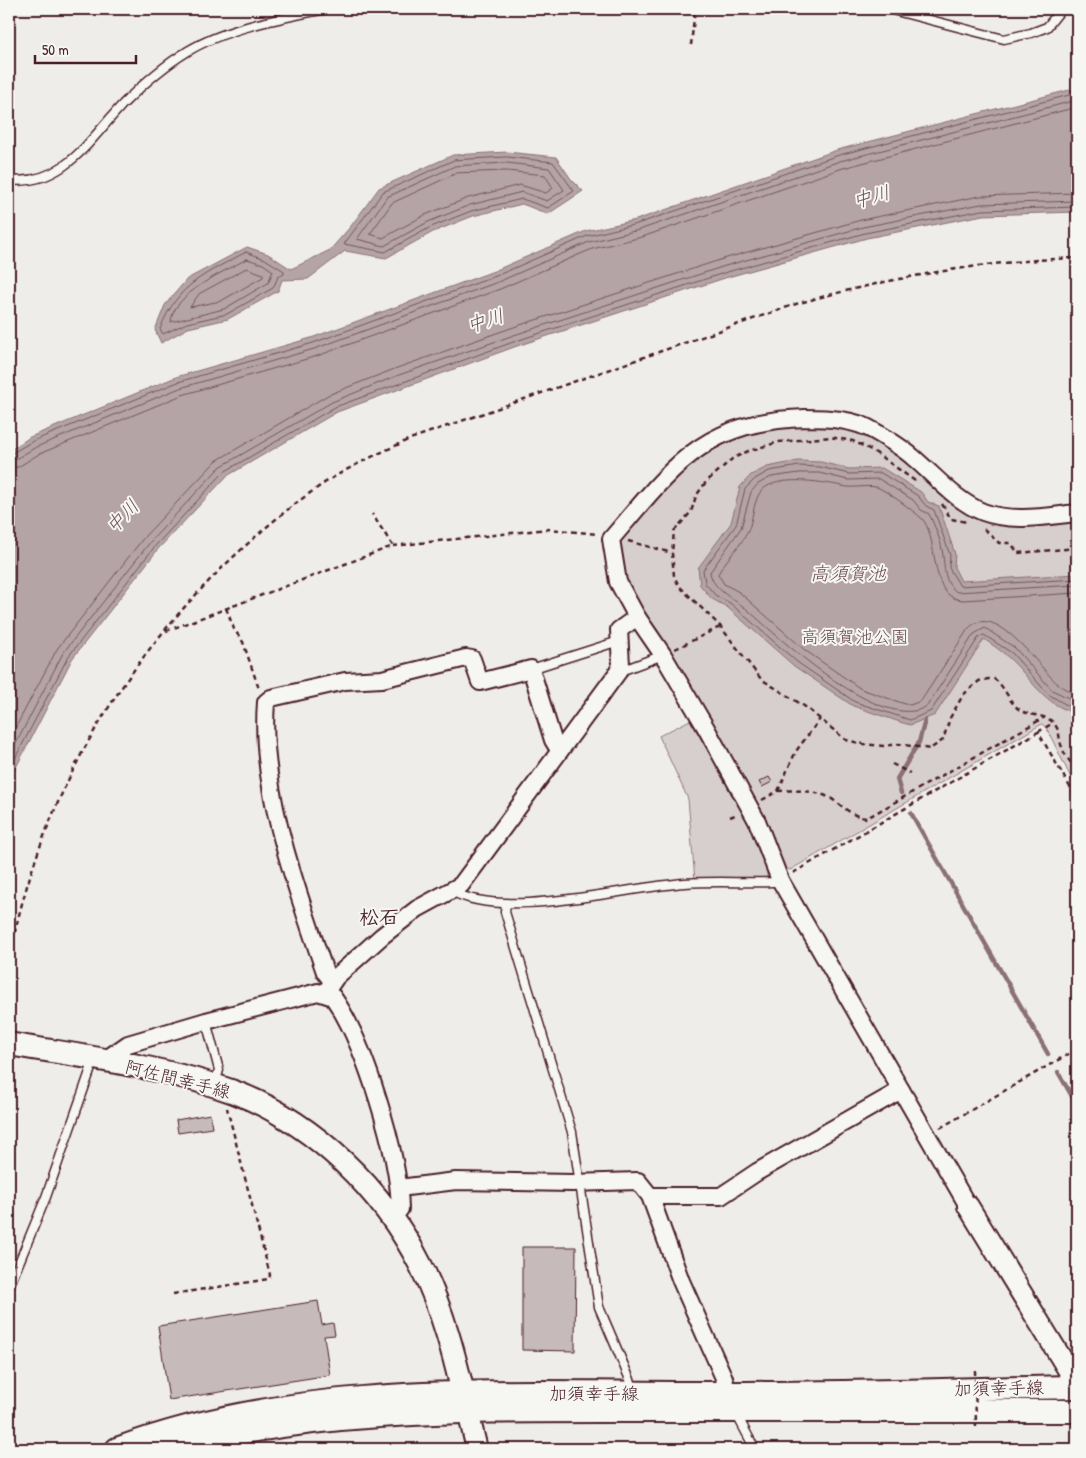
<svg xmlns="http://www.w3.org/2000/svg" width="1086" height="1458" font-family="'Patrick Hand','Klee One',sans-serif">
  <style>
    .green { fill: #d7cfce; stroke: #90777c }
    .water { fill: #b4a4a5; stroke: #8a6f74 }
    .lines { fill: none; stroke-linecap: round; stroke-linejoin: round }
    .shore { stroke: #74545c; stroke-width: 1 }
    .stream { stroke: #8a6f74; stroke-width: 4.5 }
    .building { fill: #c6babb; stroke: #4a1f2b }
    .service-casing { stroke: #4a1f2b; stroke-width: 11 }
    .minor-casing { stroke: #4a1f2b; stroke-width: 20 }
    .tertiary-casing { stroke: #4a1f2b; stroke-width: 24 }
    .secondary-casing { stroke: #4a1f2b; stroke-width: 26 }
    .path { stroke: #4a1f2b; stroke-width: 2.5; stroke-dasharray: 5 4; stroke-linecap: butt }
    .service { stroke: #f6f6f2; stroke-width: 8 }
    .minor { stroke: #f6f6f2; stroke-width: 16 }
    .tertiary { stroke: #f6f6f2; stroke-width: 20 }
    .secondary { stroke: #f6f6f2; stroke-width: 22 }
    .path-bridge { stroke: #4a1f2b; stroke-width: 2.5; stroke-dasharray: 5 4; stroke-linecap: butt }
    .labels { text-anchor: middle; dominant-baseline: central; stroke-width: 4; stroke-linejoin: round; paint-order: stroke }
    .park-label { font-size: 18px; fill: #6d4b54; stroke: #f6f6f2 }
    .street-label { font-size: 18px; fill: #4a1f2b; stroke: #f6f6f2 }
    .water-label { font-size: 19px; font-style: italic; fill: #6f4e56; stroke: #f6f6f2 }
    .quarter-label { font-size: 20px; font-weight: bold; fill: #4a1f2b; stroke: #f6f6f2 }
  </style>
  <rect width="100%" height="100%" fill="#efedea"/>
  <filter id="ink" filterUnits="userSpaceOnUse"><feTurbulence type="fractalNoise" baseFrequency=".02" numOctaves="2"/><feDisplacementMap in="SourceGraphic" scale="10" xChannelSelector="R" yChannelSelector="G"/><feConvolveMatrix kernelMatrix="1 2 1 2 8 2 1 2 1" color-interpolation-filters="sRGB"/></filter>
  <g filter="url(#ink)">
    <g class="green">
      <polygon points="771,424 853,428 893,449 963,506 1077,520 1077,790 1047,729 1042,724 790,870 782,867 708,718 656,628 626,587 620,535 701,450"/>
      <polygon points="690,720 749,821 767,870 767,878 695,881 688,799 659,736"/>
    </g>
    <g class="water">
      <polygon points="1077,88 1077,212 983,215 867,238 728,277 517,346 337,412 227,476 159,548 72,659 9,781 9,451 30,437 176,377 311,338 494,271 586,231 636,220 837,150"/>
      <polygon points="507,152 556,157 571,179 583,191 548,214 522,204 473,216 433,232 386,258 345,251 308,279 282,280 278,291 228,319 188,328 161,343 155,330 165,305 187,279 247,247 268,254 291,269 330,250 351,226 379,188 453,155"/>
      <path d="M798 461 821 462 849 469 882 468 921 492 928 502 939 506 955 554 954 567 961 581 1077 574V713C1045 707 1031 678 1009 658 1002 651 992 645 984 639L935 715 910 725 900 722 853 706 794 666 727 607 712 599 700 585 698 568 731 523 740 487 751 475 767 467Z"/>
    </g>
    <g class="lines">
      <g class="shore">
        <polygon points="507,157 553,162 574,191 548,208 522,199 471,211 431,227 385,252 344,244 383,192 454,160"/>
        <polygon points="507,163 549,168 564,190 547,201 522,192 470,205 428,222 384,246 357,239 387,197 455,166"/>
        <polygon points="507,171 545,175 553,188 546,193 520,185 468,198 425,215 383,238 370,234 392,203 457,173"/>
        <path d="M246 252 265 259 284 271V274L278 277 273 288 227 314 187 323 163 334 160 329C178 283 206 274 246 252Z"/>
        <path d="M247 259 263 264 273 271 268 283 224 309 171 322C172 294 225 271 247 259Z"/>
        <polygon points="247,268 263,274 263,277 221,301 190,307 199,294"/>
        <polyline points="9,455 33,441 178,382 313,343 496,276 587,236 637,224 839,155 1077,93"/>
        <polyline points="9,461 16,459 36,447 180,388 314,349 498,282 589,242 639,230 840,161 1077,100"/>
        <polyline points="9,468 18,467 39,454 182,395 317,356 500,289 592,249 642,237 843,168 1077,107"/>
        <polyline points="1077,579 960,586 949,568 950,555 934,510 926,506 918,496 881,473 849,474 820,467 799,466 769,471 755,479 745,489 736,525 703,570 705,583 715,595 730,603 797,662 855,702 910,720 931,711 979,637 984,635 1012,653 1048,694 1070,707 1077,708"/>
        <path d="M1077 585 957 592C944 584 945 569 943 556 942 543 935 526 929 514L921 510 913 500 879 479 848 480 819 473H799L771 477 758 484 751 492 741 528 710 572C713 591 735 599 749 611 780 639 884 735 927 706L974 634 985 628 1015 648 1052 690 1077 702"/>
        <path d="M1077 593 963 600C929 599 939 543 924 521 920 515 883 488 876 487 865 485 853 489 842 486 823 482 771 473 759 494 753 505 753 519 748 531 741 546 726 559 718 574L724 584 739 592 806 651 861 689 905 704 910 705 921 701 968 629C995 599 1039 668 1057 683 1062 688 1071 692 1077 694"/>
        <polyline points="9,740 57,649 145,536 216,461 328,395 397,368 511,328 723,259 861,220 980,196 1077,193"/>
        <polyline points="9,757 63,653 151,541 220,467 332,402 399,375 514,335 725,266 863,227 981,204 1077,201"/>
        <polyline points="9,770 68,657 156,545 224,472 335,407 516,341 727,272 865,233 982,210 1077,207"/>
      </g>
      <g class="stream">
        <polyline points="901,793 897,779 919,742 925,720"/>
        <polyline points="911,813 1048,1054"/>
        <polyline points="1058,1072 1077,1105"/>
      </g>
    </g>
    <g class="building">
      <polygon points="769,777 772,782 762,787 759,782"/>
      <polygon points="210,1114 212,1128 178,1133 176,1120"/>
      <polygon points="522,1247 576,1247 575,1351 522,1350"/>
      <polygon points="318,1301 322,1325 333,1323 335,1335 324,1336 330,1375 169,1400 158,1326"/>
    </g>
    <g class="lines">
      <g class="service-casing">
        <g id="service">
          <polyline points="888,9 1004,39 1031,33 1047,27 1059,12 1052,9"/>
          <path d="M9 180C63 187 90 139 123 104 142 85 165 65 188 51 226 28 282 18 326 9"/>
          <polyline points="620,668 626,669 663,655"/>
          <polyline points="531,669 619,641"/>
          <path d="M452 891C502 921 625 887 685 883 714 881 744 883 773 882L780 880"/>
          <polyline points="506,904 505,912 572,1132 599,1307 631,1382"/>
          <polyline points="206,1021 219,1070 215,1084"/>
          <polyline points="9,1287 46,1197 94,1060"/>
          <polyline points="739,1412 740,1421 755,1449"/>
        </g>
      </g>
      <g class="minor-casing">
        <g id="minor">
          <polyline points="637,617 663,655 706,728 757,821 780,880 968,1206"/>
          <path d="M332 981 325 972C297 890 259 790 266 702L271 698 345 681 382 679 466 658 472 659 480 682 531 669 553 740 559 750"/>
          <path d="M325 993 336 977 382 936 417 909 461 885 618 672 621 665 619 630 637 617 618 582 611 539C672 468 702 421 805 418 828 418 854 419 874 431 888 439 903 448 915 459 936 477 957 502 983 512 1012 523 1048 516 1077 513"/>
          <path d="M109 1062 112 1055 128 1044 206 1021 318 992 333 997C364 1041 399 1154 400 1209L392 1217"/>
          <polyline points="399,1188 456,1181 572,1183 638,1181 650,1196 681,1281 724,1378 727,1393"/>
          <polyline points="650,1196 721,1196 757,1172 901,1090"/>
        </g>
      </g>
      <g class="tertiary-casing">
        <g id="tertiary">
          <polyline points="968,1206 1077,1384"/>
          <polyline points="468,1412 477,1449"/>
        </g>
      </g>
      <g class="secondary-casing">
        <g id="secondary">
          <path d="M9 1044C84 1057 162 1066 234 1092 314 1122 383 1190 421 1266 443 1310 455 1358 466 1406"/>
          <path d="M117 1449C302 1380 504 1393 698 1393 825 1394 951 1389 1077 1387"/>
          <path d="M166 1449C313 1410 463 1411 613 1411 768 1410 923 1411 1077 1411"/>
        </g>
      </g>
      <g class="path">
        <polyline points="691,45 695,9"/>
        <path d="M915 481 873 451 853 441 830 437 779 442 748 451 732 459 706 482 696 496 691 512 674 531 672 553 674 576 679 586 720 626 761 679 804 706 846 740 864 744 883 746 899 744 930 749 943 740 950 718 963 695 979 681 993 678C1007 688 1008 702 1020 710 1032 718 1049 712 1057 728 1060 734 1059 741 1062 747 1064 755 1071 763 1077 769"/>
        <polyline points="942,504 951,519 967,522"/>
        <polyline points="984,529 999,543 1011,543 1018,553 1077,548"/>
        <polyline points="628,541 672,553"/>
        <polyline points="393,546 548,529 598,534"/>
        <polyline points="226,608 234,629 243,642 259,689"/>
        <polyline points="166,631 393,546 372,514"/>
        <polyline points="675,649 720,627"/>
        <polyline points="1038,732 1053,723"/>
        <polyline points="892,764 910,773"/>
        <path d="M778 791C794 790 810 790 826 796 840 802 850 817 867 818L1045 717"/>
        <polyline points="762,800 778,791 796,751 820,719"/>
        <polyline points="730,817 737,814"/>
        <polyline points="793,873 1038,732 1077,799"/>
        <path d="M9 960C38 807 113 674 224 566 255 536 287 508 323 484 350 466 380 453 410 439L796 304C888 278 982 261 1077 258"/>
        <polyline points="940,1128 1077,1049"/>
        <polyline points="173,1294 269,1279 270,1275 227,1108"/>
      </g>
      <use href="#service" class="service"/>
      <use href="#minor" class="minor"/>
      <use href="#tertiary" class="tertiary"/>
      <use href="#secondary" class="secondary"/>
      <polyline class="path-bridge" points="975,1370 976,1427"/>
    </g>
  </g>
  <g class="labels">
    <g class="park-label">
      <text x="855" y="636">高須賀池公園</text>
    </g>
    <g class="street-label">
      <text transform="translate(178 1079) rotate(14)">阿佐間幸手線</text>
      <text transform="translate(999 1388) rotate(-1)">加須幸手線</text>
      <text x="594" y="1393">加須幸手線</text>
    </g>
    <g class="water-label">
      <text transform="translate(871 196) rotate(-15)">中川</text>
      <text transform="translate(485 320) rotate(-18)">中川</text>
      <text transform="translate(122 516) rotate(-46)">中川</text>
      <text x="848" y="573">高須賀池</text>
    </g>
    <g class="quarter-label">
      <text x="379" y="916">松石</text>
    </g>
  </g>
  <rect width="1086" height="1458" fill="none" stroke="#f6f6f2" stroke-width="30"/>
  <rect x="15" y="15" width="1056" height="1428" fill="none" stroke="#4a1f2b" stroke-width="2" filter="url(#ink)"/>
  <path d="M35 55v8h101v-8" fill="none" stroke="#4a1f2b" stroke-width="2.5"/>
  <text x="42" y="55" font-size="15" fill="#4a1f2b" stroke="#f6f6f2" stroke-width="4" paint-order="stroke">50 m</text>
</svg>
